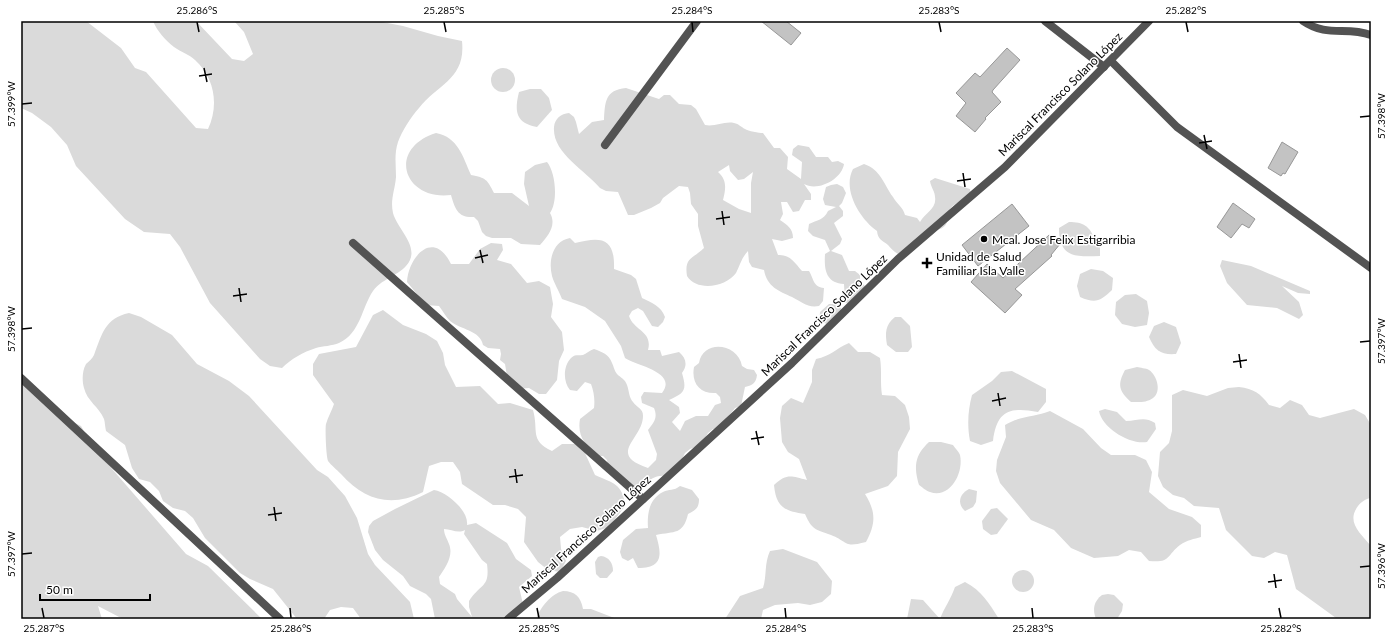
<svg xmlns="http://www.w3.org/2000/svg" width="1392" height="640" font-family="Lato,sans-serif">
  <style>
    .green { fill: #dadada; fill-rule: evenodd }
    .building { fill: #c3c3c3; stroke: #979797 }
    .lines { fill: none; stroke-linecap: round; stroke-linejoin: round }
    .service { stroke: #535353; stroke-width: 8 }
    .minor { stroke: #535353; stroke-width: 8 }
    .tertiary { stroke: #535353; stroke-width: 8 }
    .ticks { fill: none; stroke: #000; stroke-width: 1.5 }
    .poi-dot { fill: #000; stroke: #fff; stroke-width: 1.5 }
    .labels { text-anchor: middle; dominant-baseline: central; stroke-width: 3; stroke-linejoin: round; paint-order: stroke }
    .street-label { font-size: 12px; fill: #000; stroke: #fff }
    .poi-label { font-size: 12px; fill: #000; stroke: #fff; text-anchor: start }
    .neatline { fill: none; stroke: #000; stroke-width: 1.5 }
    .ticks-label { font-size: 10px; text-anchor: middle; fill: #000 }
  </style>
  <rect width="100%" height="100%" fill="#fff"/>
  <g class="green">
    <path d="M21 21H86L121 48 135 68 146 72 196 128 208 129C219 106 215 78 195 60 190 55 181 52 174 47 166 41 157 31 153 21H196L232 59 244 61 253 54 244 32 234 21H377L403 26 438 36 462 41C466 79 438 84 419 108 411 117 402 131 398 142 394 154 396 165 396 177 395 190 390 200 393 213 397 228 417 244 410 260 403 275 383 277 373 291 362 307 360 334 339 343 332 346 323 346 316 348 303 352 291 359 282 368L270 366 260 359 210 303 180 247 170 234 144 232 125 219 76 166 67 145 51 127 32 113 21 108Z"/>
    <circle cx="503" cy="80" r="12"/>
    <path d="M626 88 659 99 664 95H670L679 104 691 105 696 109 705 125C715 127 724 121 734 123 739 124 741 127 745 129 748 131 759 133 763 133L774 148H780L788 157 787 169 801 179 802 162 792 155 793 149 798 145 809 147 816 157H828L832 162 838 161 844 164C842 179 818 192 804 184L811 194V200H805L799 211 793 212 787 202H781L783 214 780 220C787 225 793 228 793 238L782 241 772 239 778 255C790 254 795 263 802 271H809C814 279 813 287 824 288L823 301 819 306C807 308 802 302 792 297 779 291 767 287 764 270L752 267 749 262 748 251C742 257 740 265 736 273 726 287 697 292 687 276 684 257 693 259 704 248L698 226V214L691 204 690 193 688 187 679 186 663 198 660 203 651 208 634 215H628L618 192 606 191 600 188C585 170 552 153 554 127 555 118 561 114 569 113L574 117 576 122 579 134 592 122 604 120C605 102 605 90 626 88ZM729 165 730 171 738 180 744 179 753 172 751 183V213L739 209 723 200C726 188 727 180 718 172Z"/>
    <path d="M530 89H541L549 98 552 110 537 127C516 123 514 112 519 92Z"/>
    <path d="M436 133C458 137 463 157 471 175 486 178 487 179 494 193H512L529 206 524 184 525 172 535 165 547 162C556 173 558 202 550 213 557 225 548 236 540 245L521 244 511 238H492L486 236 482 232 478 221 474 217C458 218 455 209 451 195 404 201 386 149 436 133Z"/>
    <path d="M864 164C881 170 883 183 893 197 897 204 903 207 905 215L917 218 920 222C925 213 937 209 935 197 935 191 931 188 930 181L935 178 970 189 971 197C964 205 960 200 954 205 940 214 959 230 927 231 921 242 910 263 895 252 892 250 890 247 888 245 882 240 878 240 877 231 860 219 842 190 853 169Z"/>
    <path d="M837 184 843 187 846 193 842 203 839 206 843 211V216L834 223 842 239 840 244 831 251 842 255 849 271H855L860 275V281L865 286 862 299 856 302 845 303 844 284C826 283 824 270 825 254L830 251 825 240 813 236 808 231 809 224C817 220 824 220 828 211L836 207 825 205 823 199 826 187 831 185Z"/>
    <path d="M1069 222C1083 222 1090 226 1095 240L1100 243V256C1076 257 1059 258 1059 228Z"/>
    <path d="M570 238 575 243C602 236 615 238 614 269L631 275 636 279 642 298C652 303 661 306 665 317L663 322 658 327 652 326 643 311 638 308 632 311 629 316C634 331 653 331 648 350H660L662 356 679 352C686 358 688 365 682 373 687 390 685 393 669 400L679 407 680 413 672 422 680 431 685 421 696 416H708L715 405 721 403 720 397 716 393C700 394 691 383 694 367L699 363C703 339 738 343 742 366L747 369 754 370 757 375C756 383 753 385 745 387L741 406 735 408 719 428 713 429 708 433 701 445 690 449 685 453 679 465 665 476C651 474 647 487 631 487L608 466 607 460 603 456H597C585 445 577 436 580 419L594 408C595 400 594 392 591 384L585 382 577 391 570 390C563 382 563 366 571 358 575 354 578 356 583 355 586 354 590 350 594 349 602 352 609 354 612 363 614 367 614 370 617 374 621 378 625 379 627 385 629 390 629 398 633 402 637 408 643 408 643 416 643 439 606 454 648 468L656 460 657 454 648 430C654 422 658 418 654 408L642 403 641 397 644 392 662 393C678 372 637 366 625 358L621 346 605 321 585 307 562 299C559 291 554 283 552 276 548 260 553 241 570 238Z"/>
    <path d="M491 243 502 244 503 250 497 260 511 264 527 283 539 281 550 287 553 304 551 317 562 332 564 350 559 361 557 380 546 394H539L529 388 517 389 508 382 505 364 500 360 501 354 500 349 488 348 483 345C480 330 461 330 450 321 446 317 443 311 439 306L426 305 407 282C408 258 433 228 451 264H469L480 249Z"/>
    <polygon points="1222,260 1251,266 1310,291 1310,294 1298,293 1282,286 1299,302 1303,315 1299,319 1277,308 1247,305 1227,283 1220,266"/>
    <path d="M1091 269 1103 271 1113 278 1112 290C1100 301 1096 304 1080 297L1077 286 1080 274Z"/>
    <polygon points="1136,294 1147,301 1149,313 1147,325 1135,327 1122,324 1115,315 1116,302 1125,295"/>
    <path d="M829 304H835L841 308V314L829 325C821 322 819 319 820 312Z"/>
    <path d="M383 310 403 325 426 334 437 341 443 353 445 365 456 387 480 386 498 404 510 403 533 410C539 431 529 440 552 451L562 444H575L584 451 595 475C613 483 623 484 625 506L609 527 597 531 582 527 570 529 560 537 561 549 566 561 560 572 548 570 538 562 524 542 526 517 518 509 505 505H493L462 484 460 472 453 462H441L429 466 423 492C391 508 364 500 341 474 337 470 331 465 328 461 326 456 325 428 326 424 328 417 332 410 334 404L313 375V364L319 354 356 347 373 315Z"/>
    <path d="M129 313 141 317 172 335 197 364 229 381 249 396 317 470 328 477 345 496 357 518 368 554 375 565 410 602 414 619H361L353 608 341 607 330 610 324 619H297L273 589 250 579 240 573 205 538 193 518 185 511 173 508 163 501 159 491 150 482 139 479 132 468 125 445 106 431C105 427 105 422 104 419 99 407 87 401 84 388 82 381 82 371 86 364 89 361 92 359 94 355 102 334 105 318 129 313Z"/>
    <path d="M895 317H901L910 326 912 347 908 352H896L887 345C885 333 885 325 895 317Z"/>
    <path d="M1164 322 1176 327 1181 343 1176 354C1161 355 1155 351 1149 337L1154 326Z"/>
    <path d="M849 343 858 352H870L880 358C882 371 880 383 882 395L895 396 905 405 909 417 910 429 898 452 897 476 888 486 865 494C876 512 876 523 866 542 843 548 849 542 831 535 815 529 812 530 805 514 784 511 776 507 774 485 787 473 791 476 807 480L799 459 788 452 782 442 780 418 782 406 791 398 803 403 812 382V370L816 359C831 356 835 349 849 343Z"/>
    <path d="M1137 367C1140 368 1146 368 1149 370 1157 375 1162 392 1153 398 1146 403 1139 402 1131 402 1119 391 1117 385 1125 370Z"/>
    <path d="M1012 371 1046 389V402L1038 412C1010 407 997 410 993 441L981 445 970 441C967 425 968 410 972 395L992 381 1001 372Z"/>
    <polygon points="21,377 59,415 81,426 93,447 186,554 208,566 262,619 123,619 98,606 102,619 21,619"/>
    <path d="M1239 387C1254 389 1260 393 1269 405L1280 408 1290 400 1302 405 1309 415 1320 418 1354 409 1365 415 1371 425V498C1367 498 1361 502 1358 506 1346 522 1360 533 1371 546V619L1336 618 1296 589 1287 555 1275 552 1264 558 1252 556 1226 530 1219 508 1194 506 1184 498 1173 495 1163 487 1158 476 1160 452 1169 443 1172 431V395L1183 390 1207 396 1228 388Z"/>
    <path d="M1105 409 1117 412 1126 421C1138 421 1144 416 1155 423L1156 429 1147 442C1130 445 1102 428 1099 411Z"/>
    <path d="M1050 411 1083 429 1101 448 1111 455H1135L1146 460 1152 472 1149 492 1169 509 1192 517 1201 525V537C1194 539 1187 540 1180 545 1166 556 1171 563 1149 561L1141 552 1129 550 1118 556 1094 558 1071 548 1054 530 1031 520 1000 483 996 471 997 460 1006 437 1005 425C1019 416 1035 417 1050 411Z"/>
    <path d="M929 442H941L953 445C955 448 959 452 960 455 964 473 950 499 930 492 926 491 922 487 919 485 914 467 914 456 929 442Z"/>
    <path d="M680 486 692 490 699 499C699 508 696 510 688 514 683 535 675 531 656 535 662 555 663 568 638 568L633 558 628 561 622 558 620 552 623 540 636 529 648 528C647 514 649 499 663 492 669 489 674 491 680 486Z"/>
    <path d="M969 489 977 491 976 502 973 507 965 511C957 504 959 494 969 489Z"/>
    <path d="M434 490C447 492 469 511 467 525L476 523 507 543 516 559 531 570 532 576 519 587 523 604 509 617 503 619H435L431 599 426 594 410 586 403 576 383 560 375 550 368 532 369 526 373 521 395 509ZM444 529C451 529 458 534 465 530L464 534 482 560 487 564C490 588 481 583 469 601V607L472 617 457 599 455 594 440 584 439 577C445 568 454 556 449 544 447 538 444 535 444 529Z"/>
    <polygon points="997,508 1008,519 997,534 991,535 983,529 982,521 991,509"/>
    <path d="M783 549 817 562 832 581 831 594 822 602 810 605 798 603 775 605 763 610 761 619H725L740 596 763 588C767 575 764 564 770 551Z"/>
    <path d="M601 556C609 557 613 563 613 571L607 578H600L596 574 595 562 598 557Z"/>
    <circle cx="1023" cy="581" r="11"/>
    <path d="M965 582C982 591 989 603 999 619H907L911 599 923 600 940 619C944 608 951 599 955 587Z"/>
    <path d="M563 591C575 591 581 597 583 609H591L617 619H536C540 608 551 594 563 591Z"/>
    <path d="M1108 594 1114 595 1123 604 1122 611 1117 619H1096C1092 609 1094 601 1102 595Z"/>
  </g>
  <g class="building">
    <polygon points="761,21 786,21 801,33 791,45"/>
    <polygon points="1007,48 1020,60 993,90 992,92 1001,102 985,118 986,119 975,132 956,116 966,103 956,93 975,73 980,77"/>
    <polygon points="1282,142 1298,152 1285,174 1283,173 1281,176 1268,168"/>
    <polygon points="1233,203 1255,219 1249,228 1242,224 1231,238 1217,227"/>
    <polygon points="1012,204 1029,226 978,266 962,245"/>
    <polygon points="1049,235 1060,244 1051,255 1052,256 1015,289 1022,295 1005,313 971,282 987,264 1003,278"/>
  </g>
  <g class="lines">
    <g class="service">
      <polyline points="1111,61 1177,127 1371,268"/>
      <polyline points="353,243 643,499"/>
    </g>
    <g class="minor">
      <path d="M1303 21C1328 38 1345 26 1371 35"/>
      <polyline points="605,145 697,21"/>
      <polyline points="21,378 280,619"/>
    </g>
    <g class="tertiary">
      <polyline points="1045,21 1104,67"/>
      <polyline points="508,619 557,578 792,363 898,259 1005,167 1149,21"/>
    </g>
  </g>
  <path class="ticks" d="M197 22 199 32M444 22 446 32M692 22 693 32M939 22 941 32M1186 22 1188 32M204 68 207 82M199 76 212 74M22 104 32 103M1360 117 1370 116M1204 135 1207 149M1199 143 1212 141M963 173 965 187M957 181 971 179M722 211 724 225M716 219 730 217M480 250 483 263M475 258 488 255M239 288 241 302M233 296 247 294M22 329 32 328M1360 342 1370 341M1239 354 1241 368M1233 362 1247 360M998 393 1000 406M992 401 1006 398M756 431 759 445M751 439 764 437M515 469 517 483M509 477 523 475M274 507 276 521M268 515 282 513M22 554 32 553M1360 567 1370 566M1274 574 1276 588M1268 582 1282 580M42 608 44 618M290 608 291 618M537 608 539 618M785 608 786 618M1032 608 1033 618M1279 608 1281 618"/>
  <g class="poi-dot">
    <circle cx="984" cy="239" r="4"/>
    <path d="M925 257h4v4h4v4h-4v4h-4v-4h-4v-4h4z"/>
  </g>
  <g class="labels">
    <g class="street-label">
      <text transform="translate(1060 94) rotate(-45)">Mariscal Francisco Solano López</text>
      <text transform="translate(824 315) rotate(-44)">Mariscal Francisco Solano López</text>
      <text transform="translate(586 534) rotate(-42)">Mariscal Francisco Solano López</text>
    </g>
    <g class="poi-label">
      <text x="992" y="239">Mcal. Jose Felix Estigarribia</text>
      <text x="936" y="256">Unidad de Salud<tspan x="936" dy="14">Familiar Isla Valle</tspan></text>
    </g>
  </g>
  <rect width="1392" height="640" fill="none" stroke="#ffffff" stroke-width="44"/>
  <path d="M40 594v6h110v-6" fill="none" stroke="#000000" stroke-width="2"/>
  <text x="46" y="594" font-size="12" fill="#000000" stroke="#ffffff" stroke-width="3" paint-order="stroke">50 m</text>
  <rect x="22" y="22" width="1348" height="596" class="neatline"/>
  <g class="ticks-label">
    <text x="197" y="14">25.286°S</text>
    <text x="444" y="14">25.285°S</text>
    <text x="692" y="14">25.284°S</text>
    <text x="939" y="14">25.283°S</text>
    <text x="1186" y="14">25.282°S</text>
    <text transform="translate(11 104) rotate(-90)" y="4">57.399°W</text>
    <text transform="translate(1381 116) rotate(-90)" y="4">57.398°W</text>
    <text transform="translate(11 329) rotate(-90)" y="4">57.398°W</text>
    <text transform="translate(1381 341) rotate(-90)" y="4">57.397°W</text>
    <text transform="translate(11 554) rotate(-90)" y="4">57.397°W</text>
    <text transform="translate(1381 566) rotate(-90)" y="4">57.396°W</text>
    <text x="44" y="632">25.287°S</text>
    <text x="291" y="632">25.286°S</text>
    <text x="539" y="632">25.285°S</text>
    <text x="786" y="632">25.284°S</text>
    <text x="1033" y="632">25.283°S</text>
    <text x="1281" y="632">25.282°S</text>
  </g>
</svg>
